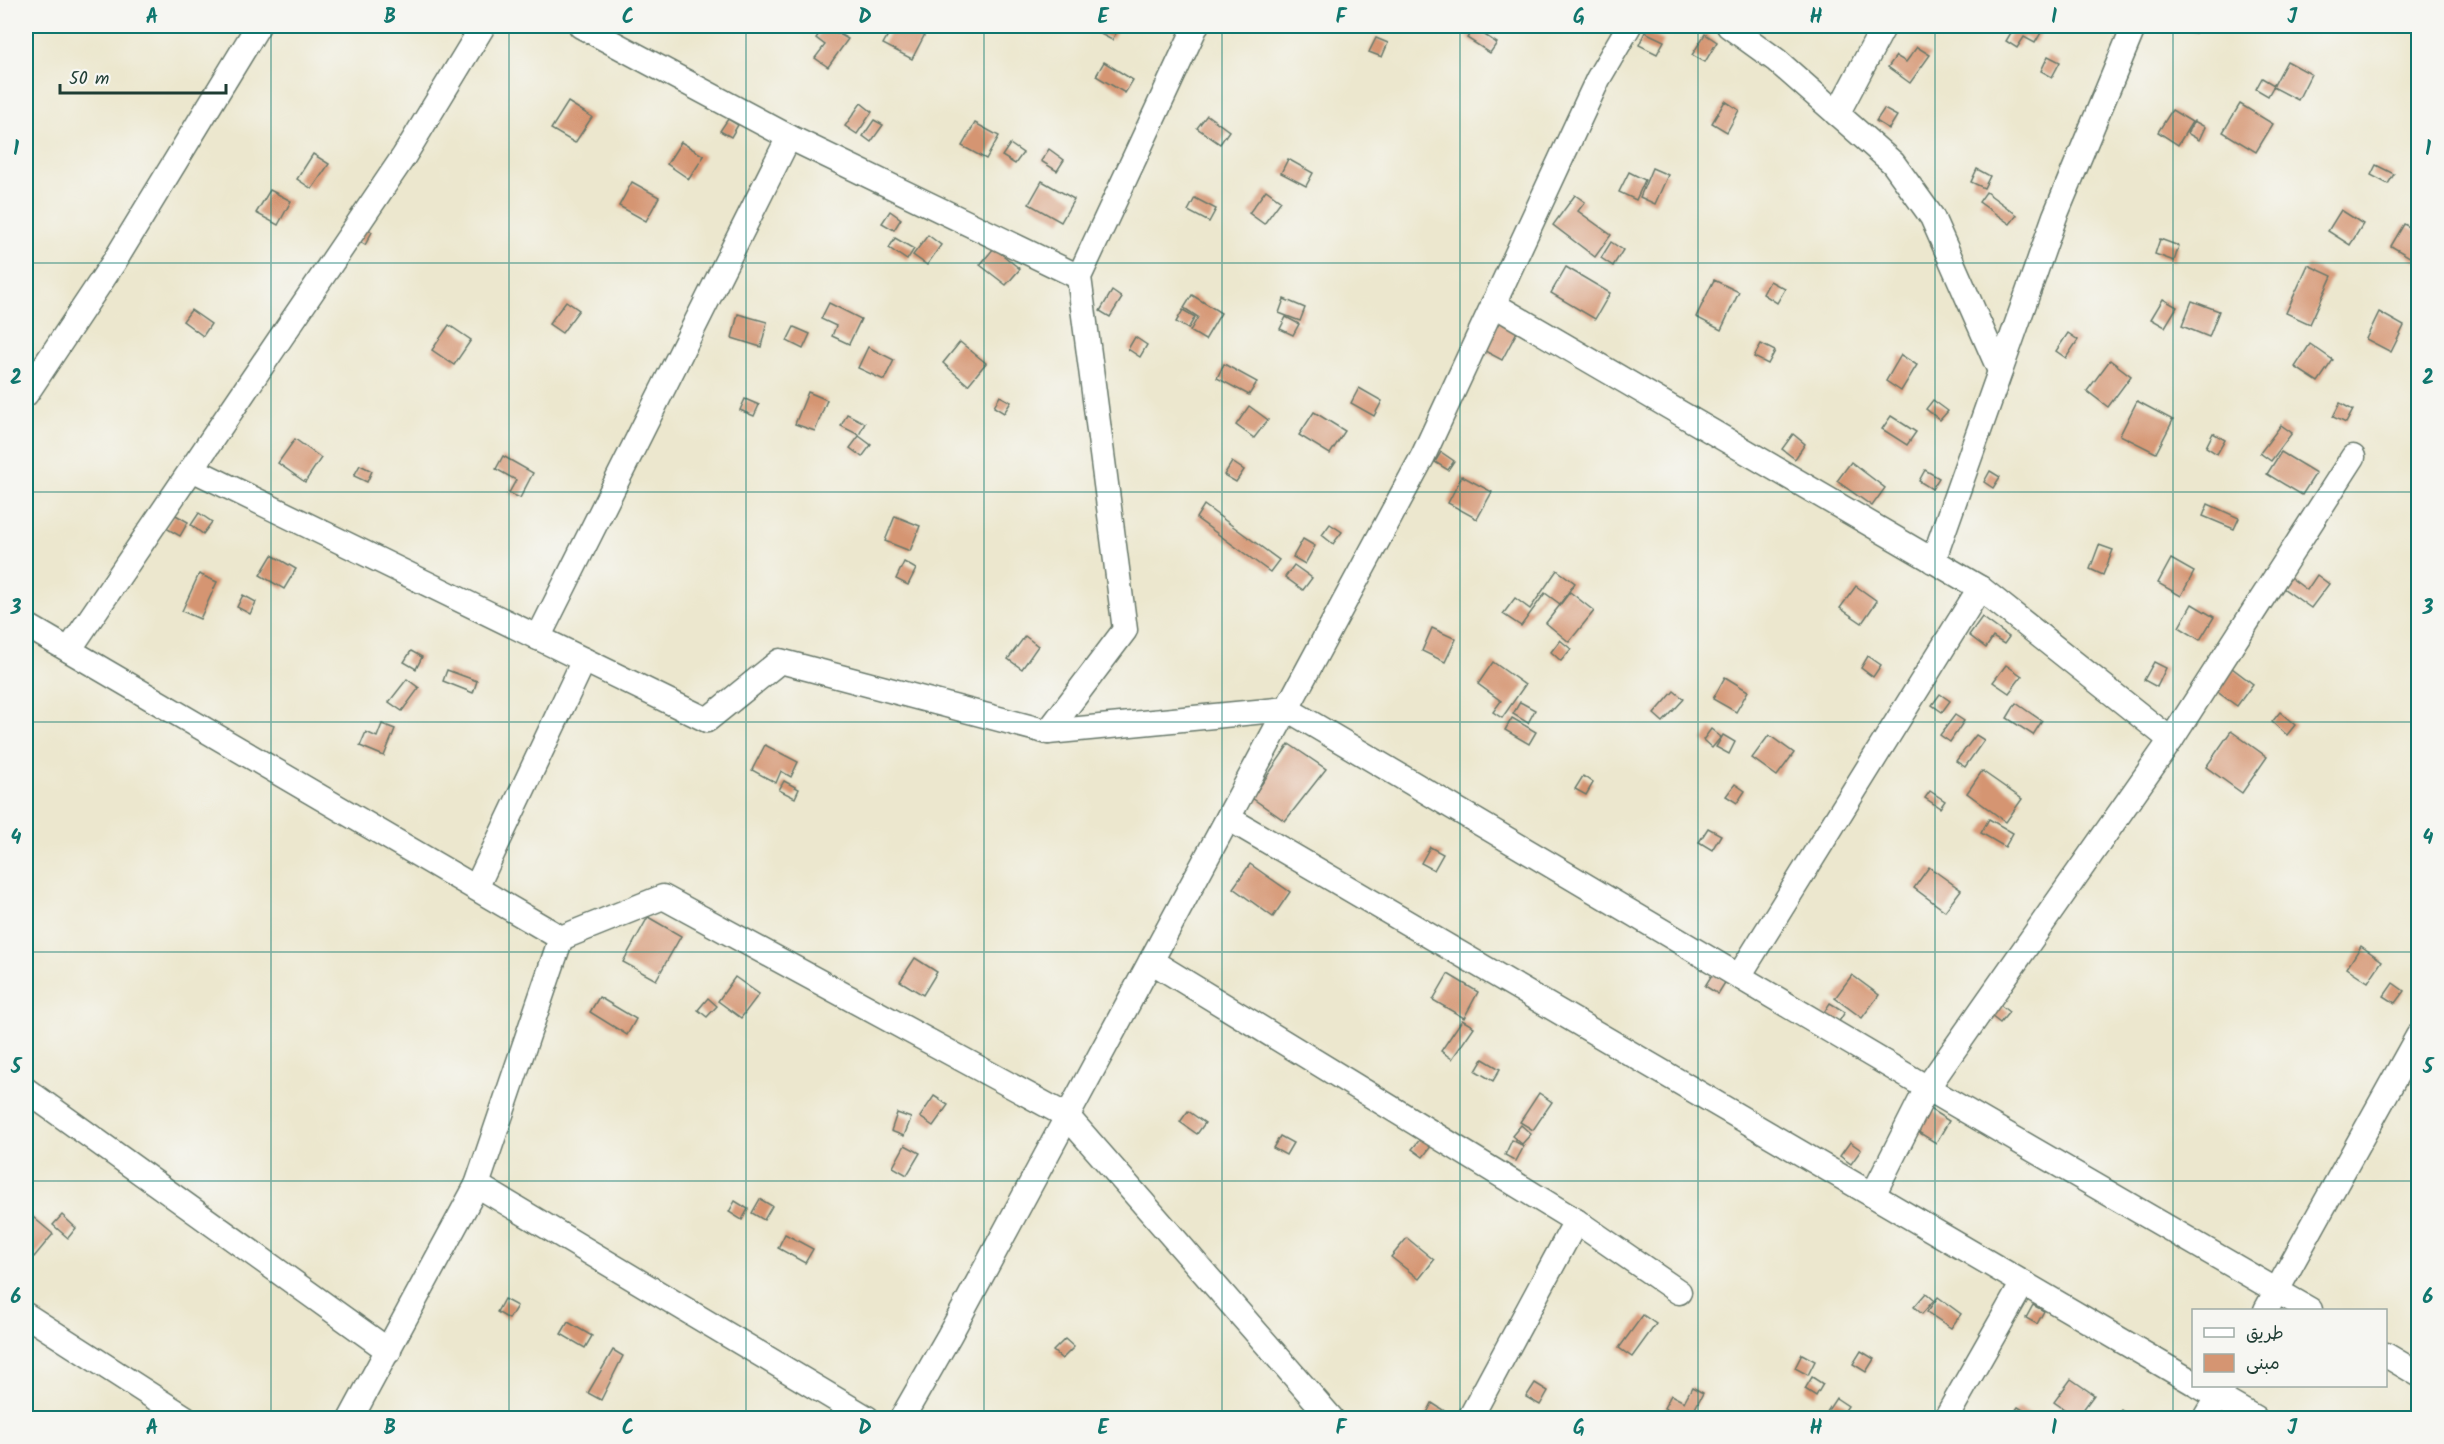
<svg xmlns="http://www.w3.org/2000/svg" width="2444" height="1444" font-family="Kalam,'Playpen Sans Arabic',sans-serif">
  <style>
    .building { fill: #d59572 }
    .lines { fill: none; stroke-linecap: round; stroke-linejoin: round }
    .street-casing { stroke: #67786a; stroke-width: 27 }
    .street { stroke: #fff; stroke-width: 24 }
    .grid { fill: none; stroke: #0f766e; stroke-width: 1.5; stroke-opacity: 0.55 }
    .neatline { fill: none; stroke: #0f766e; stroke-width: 2 }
    .grid-label { font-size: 20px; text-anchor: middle; font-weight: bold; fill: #0f766e }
  </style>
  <rect width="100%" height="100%" fill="#f6f6f2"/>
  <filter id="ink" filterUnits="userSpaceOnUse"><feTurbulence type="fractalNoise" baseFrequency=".0167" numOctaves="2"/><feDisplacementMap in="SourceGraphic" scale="12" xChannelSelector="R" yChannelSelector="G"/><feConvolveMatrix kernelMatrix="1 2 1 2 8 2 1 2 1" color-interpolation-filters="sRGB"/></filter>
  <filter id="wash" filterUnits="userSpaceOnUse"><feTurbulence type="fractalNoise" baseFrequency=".008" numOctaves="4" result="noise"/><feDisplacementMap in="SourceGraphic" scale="24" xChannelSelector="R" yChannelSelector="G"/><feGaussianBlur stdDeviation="1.35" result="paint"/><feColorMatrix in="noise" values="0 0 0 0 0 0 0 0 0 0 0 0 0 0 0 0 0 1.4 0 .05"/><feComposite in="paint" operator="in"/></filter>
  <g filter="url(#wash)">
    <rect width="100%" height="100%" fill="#ece7ce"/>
    <g id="blocks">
      <g class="building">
        <polygon points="825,26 848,39 828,67 815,58 825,45 816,38"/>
        <polygon points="893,26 914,26 926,32 912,59 883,44"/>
        <polygon points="1090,26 1120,26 1112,40 1089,28"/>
        <polygon points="2015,26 2034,26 2042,31 2035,43 2024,37 2017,48 2006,41"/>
        <polygon points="2183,26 2200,26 2195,33"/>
        <polygon points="1474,28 1497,43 1490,53 1467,38"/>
        <polygon points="1645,32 1664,41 1657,54 1639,45"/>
        <polygon points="1705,34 1717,42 1705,62 1692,55"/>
        <polygon points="1376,38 1388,43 1382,57 1369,52"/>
        <polygon points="1917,47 1930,55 1910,83 1888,67 1896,56 1906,62"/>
        <polygon points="2048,56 2060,62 2052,77 2041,71"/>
        <polygon points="2287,61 2311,74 2298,100 2273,87"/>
        <polygon points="1104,62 1133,80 1125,93 1096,76"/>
        <polygon points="2262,78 2274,85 2268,96 2256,89"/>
        <polygon points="1725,101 1739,110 1727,132 1712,123"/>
        <polygon points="568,102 592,117 575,143 551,129"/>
        <polygon points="861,103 872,112 857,134 845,126"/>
        <polygon points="2240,104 2273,124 2256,152 2223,132"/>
        <polygon points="1884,109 1897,116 1889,129 1876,121"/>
        <polygon points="2172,110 2192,122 2178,145 2158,132"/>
        <polygon points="1207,115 1229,131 1220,144 1197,128"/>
        <polygon points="728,119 738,125 731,137 720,131"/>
        <polygon points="874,120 883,125 871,142 863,136"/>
        <polygon points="2194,121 2205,127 2199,140 2187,133"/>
        <polygon points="975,123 999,136 986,159 962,146"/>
        <polygon points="681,142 704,156 689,179 667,164"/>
        <polygon points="1010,144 1023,153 1015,164 1002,156"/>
        <polygon points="1049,149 1064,160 1057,171 1041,161"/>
        <polygon points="313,154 329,164 312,189 297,179"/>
        <polygon points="1288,159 1313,173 1306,186 1281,173"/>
        <polygon points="2376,165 2394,174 2388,184 2371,175"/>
        <polygon points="1652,168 1668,175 1655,204 1640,197"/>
        <polygon points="1977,169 1990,176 1984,188 1971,182"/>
        <polygon points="1629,172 1645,180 1636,200 1619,192"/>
        <polygon points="1042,181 1074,199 1061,222 1029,204"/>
        <polygon points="632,182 659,197 646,221 619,206"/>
        <polygon points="270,190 291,201 278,225 256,213"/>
        <polygon points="1266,190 1281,201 1264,224 1249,213"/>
        <polygon points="1986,192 2017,215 2010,224 1979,202"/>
        <polygon points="1575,195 1585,202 1578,211 1611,235 1595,257 1553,225"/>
        <polygon points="1195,198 1216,209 1209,222 1188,211"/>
        <polygon points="2341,210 2363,224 2350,245 2328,231"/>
        <polygon points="890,211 901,219 894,230 882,223"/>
        <polygon points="360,224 372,232 365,245 352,237"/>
        <polygon points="2404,224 2418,232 2418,262 2391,246"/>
        <polygon points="928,235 941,245 927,265 913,255"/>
        <polygon points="895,238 914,249 907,260 889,248"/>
        <polygon points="2160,239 2179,246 2174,261 2155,254"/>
        <polygon points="1611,242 1623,250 1613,266 1601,258"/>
        <polygon points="994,248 1020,269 1006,285 980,265"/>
        <polygon points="2308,265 2332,276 2310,324 2286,313"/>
        <polygon points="1566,267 1610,293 1595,319 1551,293"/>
        <polygon points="1714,280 1739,292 1721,330 1696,317"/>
        <polygon points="1770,281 1785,289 1777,303 1763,294"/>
        <polygon points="1112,291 1122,298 1110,317 1100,311"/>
        <polygon points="1192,295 1221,313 1205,340 1190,331 1198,317 1184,308"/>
        <polygon points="1284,299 1305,308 1300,321 1279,313"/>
        <polygon points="2163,299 2177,307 2165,327 2151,319"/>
        <polygon points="566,301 579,310 562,333 549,324"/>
        <polygon points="2192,301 2219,311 2209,337 2182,326"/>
        <polygon points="829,303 861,319 849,344 832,336 836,326 821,319"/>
        <polygon points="191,310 211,324 203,336 183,321"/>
        <polygon points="1183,310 1195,317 1188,329 1176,322"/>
        <polygon points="2379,312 2404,326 2391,352 2366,339"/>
        <polygon points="738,314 767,322 761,347 732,338"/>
        <polygon points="1502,316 1520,326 1502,360 1483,350"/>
        <polygon points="1286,317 1299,324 1293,335 1280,329"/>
        <polygon points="449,325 471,340 454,365 432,350"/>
        <polygon points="794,327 810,334 803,349 787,341"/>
        <polygon points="2068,333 2078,340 2066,358 2056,351"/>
        <polygon points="1135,337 1147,345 1140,357 1128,349"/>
        <polygon points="960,342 986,363 968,385 943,363"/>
        <polygon points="1761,344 1775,351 1768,364 1754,357"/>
        <polygon points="2310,344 2333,360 2318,382 2295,367"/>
        <polygon points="868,347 894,360 884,380 858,368"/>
        <polygon points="1901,355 1917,365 1901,391 1886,381"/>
        <polygon points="2110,360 2131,376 2108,407 2087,391"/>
        <polygon points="1224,364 1257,382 1249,395 1217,378"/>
        <polygon points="1359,388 1382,401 1374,416 1351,403"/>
        <polygon points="808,392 827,400 815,431 795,424"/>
        <polygon points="1000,396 1011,402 1004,413 994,407"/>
        <polygon points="745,399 759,405 754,416 740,410"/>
        <polygon points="1933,400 1948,411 1940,420 1926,409"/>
        <polygon points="2137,401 2173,420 2156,453 2120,435"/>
        <polygon points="2340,403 2353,410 2346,423 2333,417"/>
        <polygon points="1249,406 1268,420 1254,438 1236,425"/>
        <polygon points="1314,412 1345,431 1330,454 1299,435"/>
        <polygon points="847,414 865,423 859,435 841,426"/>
        <polygon points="1891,416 1916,432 1907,445 1882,429"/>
        <polygon points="2281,425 2292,433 2271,461 2260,453"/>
        <polygon points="2213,433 2225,440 2217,454 2206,447"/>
        <polygon points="1793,434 1805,444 1795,459 1782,449"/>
        <polygon points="859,436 871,445 862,457 850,448"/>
        <polygon points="295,439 321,458 305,482 278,463"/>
        <polygon points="1441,452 1454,461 1448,470 1435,462"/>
        <polygon points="2281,452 2316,473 2302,495 2267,474"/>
        <polygon points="503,456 533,473 520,498 509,493 516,480 496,469"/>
        <polygon points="1232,462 1244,470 1236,482 1224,475"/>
        <polygon points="1851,462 1885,488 1872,506 1837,481"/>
        <polygon points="360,465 372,471 367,482 354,476"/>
        <polygon points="1925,470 1939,478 1932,489 1919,481"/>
        <polygon points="1990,471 2000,477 1993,488 1984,482"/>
        <polygon points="1462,476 1492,492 1477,519 1448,503"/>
        <polygon points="2208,504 2239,518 2234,529 2203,516"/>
        <polygon points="1204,505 1279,560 1270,572 1196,518"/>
        <polygon points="199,513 212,522 203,534 191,525"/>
        <polygon points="174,514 188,522 180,536 166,528"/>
        <polygon points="895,516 920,526 910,551 885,541"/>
        <polygon points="1330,524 1342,532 1333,544 1322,535"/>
        <polygon points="1303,539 1315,546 1305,564 1293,557"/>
        <polygon points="2099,545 2113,550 2103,575 2090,569"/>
        <polygon points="272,555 296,569 284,589 260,575"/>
        <polygon points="2171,559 2194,572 2181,596 2158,583"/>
        <polygon points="904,562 916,569 908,585 896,579"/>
        <polygon points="1294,565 1312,578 1303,590 1285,577"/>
        <polygon points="1557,570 1575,583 1560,604 1545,593 1521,626 1503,614 1515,598 1530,609"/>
        <polygon points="199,574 217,582 200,619 182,611"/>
        <polygon points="2317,575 2329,584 2311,608 2283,588 2291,578 2307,590"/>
        <polygon points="1856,586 1877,601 1862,623 1840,608"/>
        <polygon points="1570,592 1594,611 1569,642 1546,623"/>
        <polygon points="243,595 256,602 250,614 237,607"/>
        <polygon points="2192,604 2214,617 2200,640 2179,627"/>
        <polygon points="1982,617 2009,637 2004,644 1993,637 1986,648 1969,635"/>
        <polygon points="1432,628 1456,639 1445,662 1422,651"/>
        <polygon points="1025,636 1038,646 1022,669 1008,659"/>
        <polygon points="1560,640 1571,649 1561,661 1551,652"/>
        <polygon points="411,651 422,657 416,669 404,662"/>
        <polygon points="1868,656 1881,665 1873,677 1861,668"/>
        <polygon points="1493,662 1525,685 1502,718 1493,712 1501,701 1478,684"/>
        <polygon points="2154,662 2166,668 2157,687 2144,680"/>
        <polygon points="2006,665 2022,676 2009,693 1993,682"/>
        <polygon points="2232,668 2253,684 2237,706 2216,691"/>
        <polygon points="447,670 477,681 473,693 443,681"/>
        <polygon points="1725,677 1748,691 1736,712 1713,699"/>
        <polygon points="407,679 419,688 402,711 389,702"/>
        <polygon points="1674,691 1684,699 1663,722 1654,714"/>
        <polygon points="1940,694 1950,701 1942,712 1932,705"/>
        <polygon points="1520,702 1535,710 1528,723 1513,714"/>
        <polygon points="2016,703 2042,721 2033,735 2007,718"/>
        <polygon points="2280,712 2295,725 2287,735 2272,722"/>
        <polygon points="1955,715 1964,721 1950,742 1940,735"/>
        <polygon points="1512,718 1536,732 1529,744 1505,730"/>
        <polygon points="382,724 395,729 384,756 360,746 366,732 377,737"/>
        <polygon points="1711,729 1721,737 1712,748 1703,740"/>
        <polygon points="2231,731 2267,757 2242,793 2206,767"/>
        <polygon points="1723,735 1735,742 1729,754 1716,747"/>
        <polygon points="1769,735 1794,753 1777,776 1752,758"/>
        <polygon points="1976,735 1984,740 1965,767 1956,761"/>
        <polygon points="1289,744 1326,769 1285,821 1252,798"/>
        <polygon points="765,745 798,762 791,777 781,771 776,783 752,770"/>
        <polygon points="1982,771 2022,799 2006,822 1967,793"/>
        <polygon points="1583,776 1593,783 1586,795 1575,789"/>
        <polygon points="784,781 799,789 795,798 779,790"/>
        <polygon points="1735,784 1745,791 1737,803 1726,796"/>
        <polygon points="1930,791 1945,801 1940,808 1925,798"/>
        <polygon points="1989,819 2013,833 2005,847 1981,833"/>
        <polygon points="1708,828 1721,835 1712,850 1699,842"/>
        <polygon points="1430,847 1443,854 1434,870 1421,863"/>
        <polygon points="1250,864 1290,892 1273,917 1233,888"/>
        <polygon points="1929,867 1961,890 1945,911 1914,888"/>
        <polygon points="648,917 681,936 656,980 623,962"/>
        <polygon points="2361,946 2382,961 2368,982 2347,968"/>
        <polygon points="915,958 937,972 923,995 900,981"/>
        <polygon points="1713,973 1726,981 1718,994 1705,986"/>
        <polygon points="1448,974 1478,992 1464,1018 1433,1000"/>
        <polygon points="1852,975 1879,995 1862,1018 1835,998"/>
        <polygon points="735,977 759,994 741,1018 718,1001"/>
        <polygon points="2393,983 2404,991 2395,1003 2384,996"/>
        <polygon points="599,997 636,1019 627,1035 590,1012"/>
        <polygon points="708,998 717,1006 707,1017 698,1010"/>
        <polygon points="1830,1003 1845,1012 1838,1023 1823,1014"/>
        <polygon points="2000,1005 2009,1012 2000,1023 1991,1016"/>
        <polygon points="1462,1020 1474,1027 1452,1059 1441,1051"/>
        <polygon points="1483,1059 1500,1069 1493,1081 1476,1071"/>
        <polygon points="1539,1093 1552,1102 1533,1130 1520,1122"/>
        <polygon points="934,1096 948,1105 933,1126 920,1117"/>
        <polygon points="1928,1108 1949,1121 1936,1143 1915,1130"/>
        <polygon points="1188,1111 1205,1123 1197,1134 1180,1122"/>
        <polygon points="897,1113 911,1118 904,1136 891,1131"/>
        <polygon points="1521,1125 1531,1134 1522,1144 1512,1136"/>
        <polygon points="1280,1136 1293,1143 1286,1155 1273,1148"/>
        <polygon points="1422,1137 1432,1145 1423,1157 1412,1149"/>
        <polygon points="1512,1140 1524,1146 1516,1161 1505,1155"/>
        <polygon points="1850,1142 1861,1150 1851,1164 1840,1156"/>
        <polygon points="905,1145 920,1153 907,1175 893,1167"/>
        <polygon points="760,1199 772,1206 764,1220 752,1213"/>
        <polygon points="735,1201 748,1209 742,1220 729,1212"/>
        <polygon points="27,1212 53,1234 34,1257 26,1250"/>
        <polygon points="62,1215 76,1228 68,1238 53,1225"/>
        <polygon points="785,1234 813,1249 805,1263 778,1248"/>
        <polygon points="1407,1238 1434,1260 1419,1279 1391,1257"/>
        <polygon points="1926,1293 1934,1300 1922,1314 1914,1307"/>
        <polygon points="1938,1297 1961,1314 1951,1328 1927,1312"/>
        <polygon points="504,1299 517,1306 509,1319 497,1312"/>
        <polygon points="2033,1305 2044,1311 2037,1324 2026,1318"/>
        <polygon points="1643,1315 1656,1324 1632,1357 1619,1348"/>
        <polygon points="568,1322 592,1336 585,1348 561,1334"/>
        <polygon points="1065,1339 1074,1347 1062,1359 1053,1351"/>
        <polygon points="613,1350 623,1356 601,1400 588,1393"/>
        <polygon points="1861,1351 1874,1359 1866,1372 1853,1364"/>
        <polygon points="1802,1354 1815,1361 1808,1375 1795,1368"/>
        <polygon points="1812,1377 1823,1384 1816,1396 1805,1389"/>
        <polygon points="2071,1379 2094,1395 2077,1418 2054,1402"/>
        <polygon points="1535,1383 1548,1391 1540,1405 1526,1397"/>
        <polygon points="1692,1387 1703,1393 1690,1418 1684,1418 1664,1408 1671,1395 1684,1402"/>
        <polygon points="1836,1398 1848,1406 1840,1418 1823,1418"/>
        <polygon points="1432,1403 1446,1412 1443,1418 1425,1417"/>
        <polygon points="2018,1407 2036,1418 2010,1418"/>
        <polygon points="2121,1409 2134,1418 2114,1418"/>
      </g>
    </g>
  </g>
  <g filter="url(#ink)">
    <use href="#blocks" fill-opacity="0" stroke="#67786a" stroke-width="1.5"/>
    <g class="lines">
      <g class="street-casing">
        <g id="street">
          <polyline points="581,26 789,137 1079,277"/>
          <polyline points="1729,26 1776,60 1893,163 1932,217 2000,371"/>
          <polyline points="1837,114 1884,26"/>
          <polyline points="1493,304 1980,588 2171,740"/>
          <polyline points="26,394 114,262 258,26"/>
          <polyline points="192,469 707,720 780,661 1048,732 1287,709 1946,1099 2310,1310"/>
          <polyline points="1933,561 2055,216 2134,26"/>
          <polyline points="26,625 561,938 663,897 1067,1116 1331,1418"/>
          <polyline points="538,638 789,137"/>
          <polyline points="69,650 404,156 483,26"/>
          <polyline points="1048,732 1125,630 1079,277 1196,26"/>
          <polyline points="1228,818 2194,1383"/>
          <polyline points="476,888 584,660"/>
          <polyline points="1151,961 1576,1221 1679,1292"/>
          <polyline points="1739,976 1980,588"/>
          <polyline points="26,1090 389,1351"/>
          <polyline points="477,1185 867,1418"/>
          <polyline points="1873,1195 1927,1088 2171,740 2353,457"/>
          <polyline points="2266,1310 2418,1036"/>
          <polyline points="26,1315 186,1418"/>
          <polyline points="2386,1355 2418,1374"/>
          <polyline points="2199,1386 2255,1418"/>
          <polyline points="351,1418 477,1185 561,938"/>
          <polyline points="902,1418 949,1336 1423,456 1598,79 1629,26"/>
          <polyline points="1470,1418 1576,1221"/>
          <polyline points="1946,1418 2023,1283"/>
          <polyline points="2205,1418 2224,1386"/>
        </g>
      </g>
      <use href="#street" class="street"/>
    </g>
  </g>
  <path class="grid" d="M271 26V1418M509 26V1418M746 26V1418M984 26V1418M1222 26V1418M1460 26V1418M1698 26V1418M1935 26V1418M2173 26V1418M26 263H2418M26 492H2418M26 722H2418M26 952H2418M26 1181H2418"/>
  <rect width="2444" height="1444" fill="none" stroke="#f6f6f2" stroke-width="66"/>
  <rect x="2192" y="1309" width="195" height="78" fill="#f6f6f2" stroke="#a0aca6" stroke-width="1.5"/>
  <rect x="2204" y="1328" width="30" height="9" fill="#ffffff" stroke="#a0aca6" stroke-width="1.5"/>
  <text x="2246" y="1339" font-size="18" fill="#1f3d34">طريق</text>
  <rect x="2204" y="1354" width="30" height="18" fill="#d59572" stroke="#a0aca6" stroke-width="1.5"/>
  <text x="2246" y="1369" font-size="18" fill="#1f3d34">مبنى</text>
  <path d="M60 84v9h166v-9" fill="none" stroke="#1f3d34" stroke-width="3"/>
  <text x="69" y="84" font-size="18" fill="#1f3d34" stroke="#f6f6f2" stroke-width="4.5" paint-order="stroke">50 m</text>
  <rect x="33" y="33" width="2378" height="1378" class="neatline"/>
  <g class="grid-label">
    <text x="152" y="23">A</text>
    <text x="390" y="23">B</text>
    <text x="628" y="23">C</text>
    <text x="865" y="23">D</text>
    <text x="1103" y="23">E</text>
    <text x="1341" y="23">F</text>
    <text x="1579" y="23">G</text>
    <text x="1816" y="23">H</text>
    <text x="2054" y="23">I</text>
    <text x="2292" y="23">J</text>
    <text x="16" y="155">1</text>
    <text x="2428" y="155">1</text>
    <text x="16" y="384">2</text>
    <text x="2428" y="384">2</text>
    <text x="16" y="614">3</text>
    <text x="2428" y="614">3</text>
    <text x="16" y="844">4</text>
    <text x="2428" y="844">4</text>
    <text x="16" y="1073">5</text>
    <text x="2428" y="1073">5</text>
    <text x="16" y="1303">6</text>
    <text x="2428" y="1303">6</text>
    <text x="152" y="1434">A</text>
    <text x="390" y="1434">B</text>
    <text x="628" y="1434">C</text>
    <text x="865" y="1434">D</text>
    <text x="1103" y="1434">E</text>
    <text x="1341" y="1434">F</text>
    <text x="1579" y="1434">G</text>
    <text x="1816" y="1434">H</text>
    <text x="2054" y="1434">I</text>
    <text x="2292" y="1434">J</text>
  </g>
</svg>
